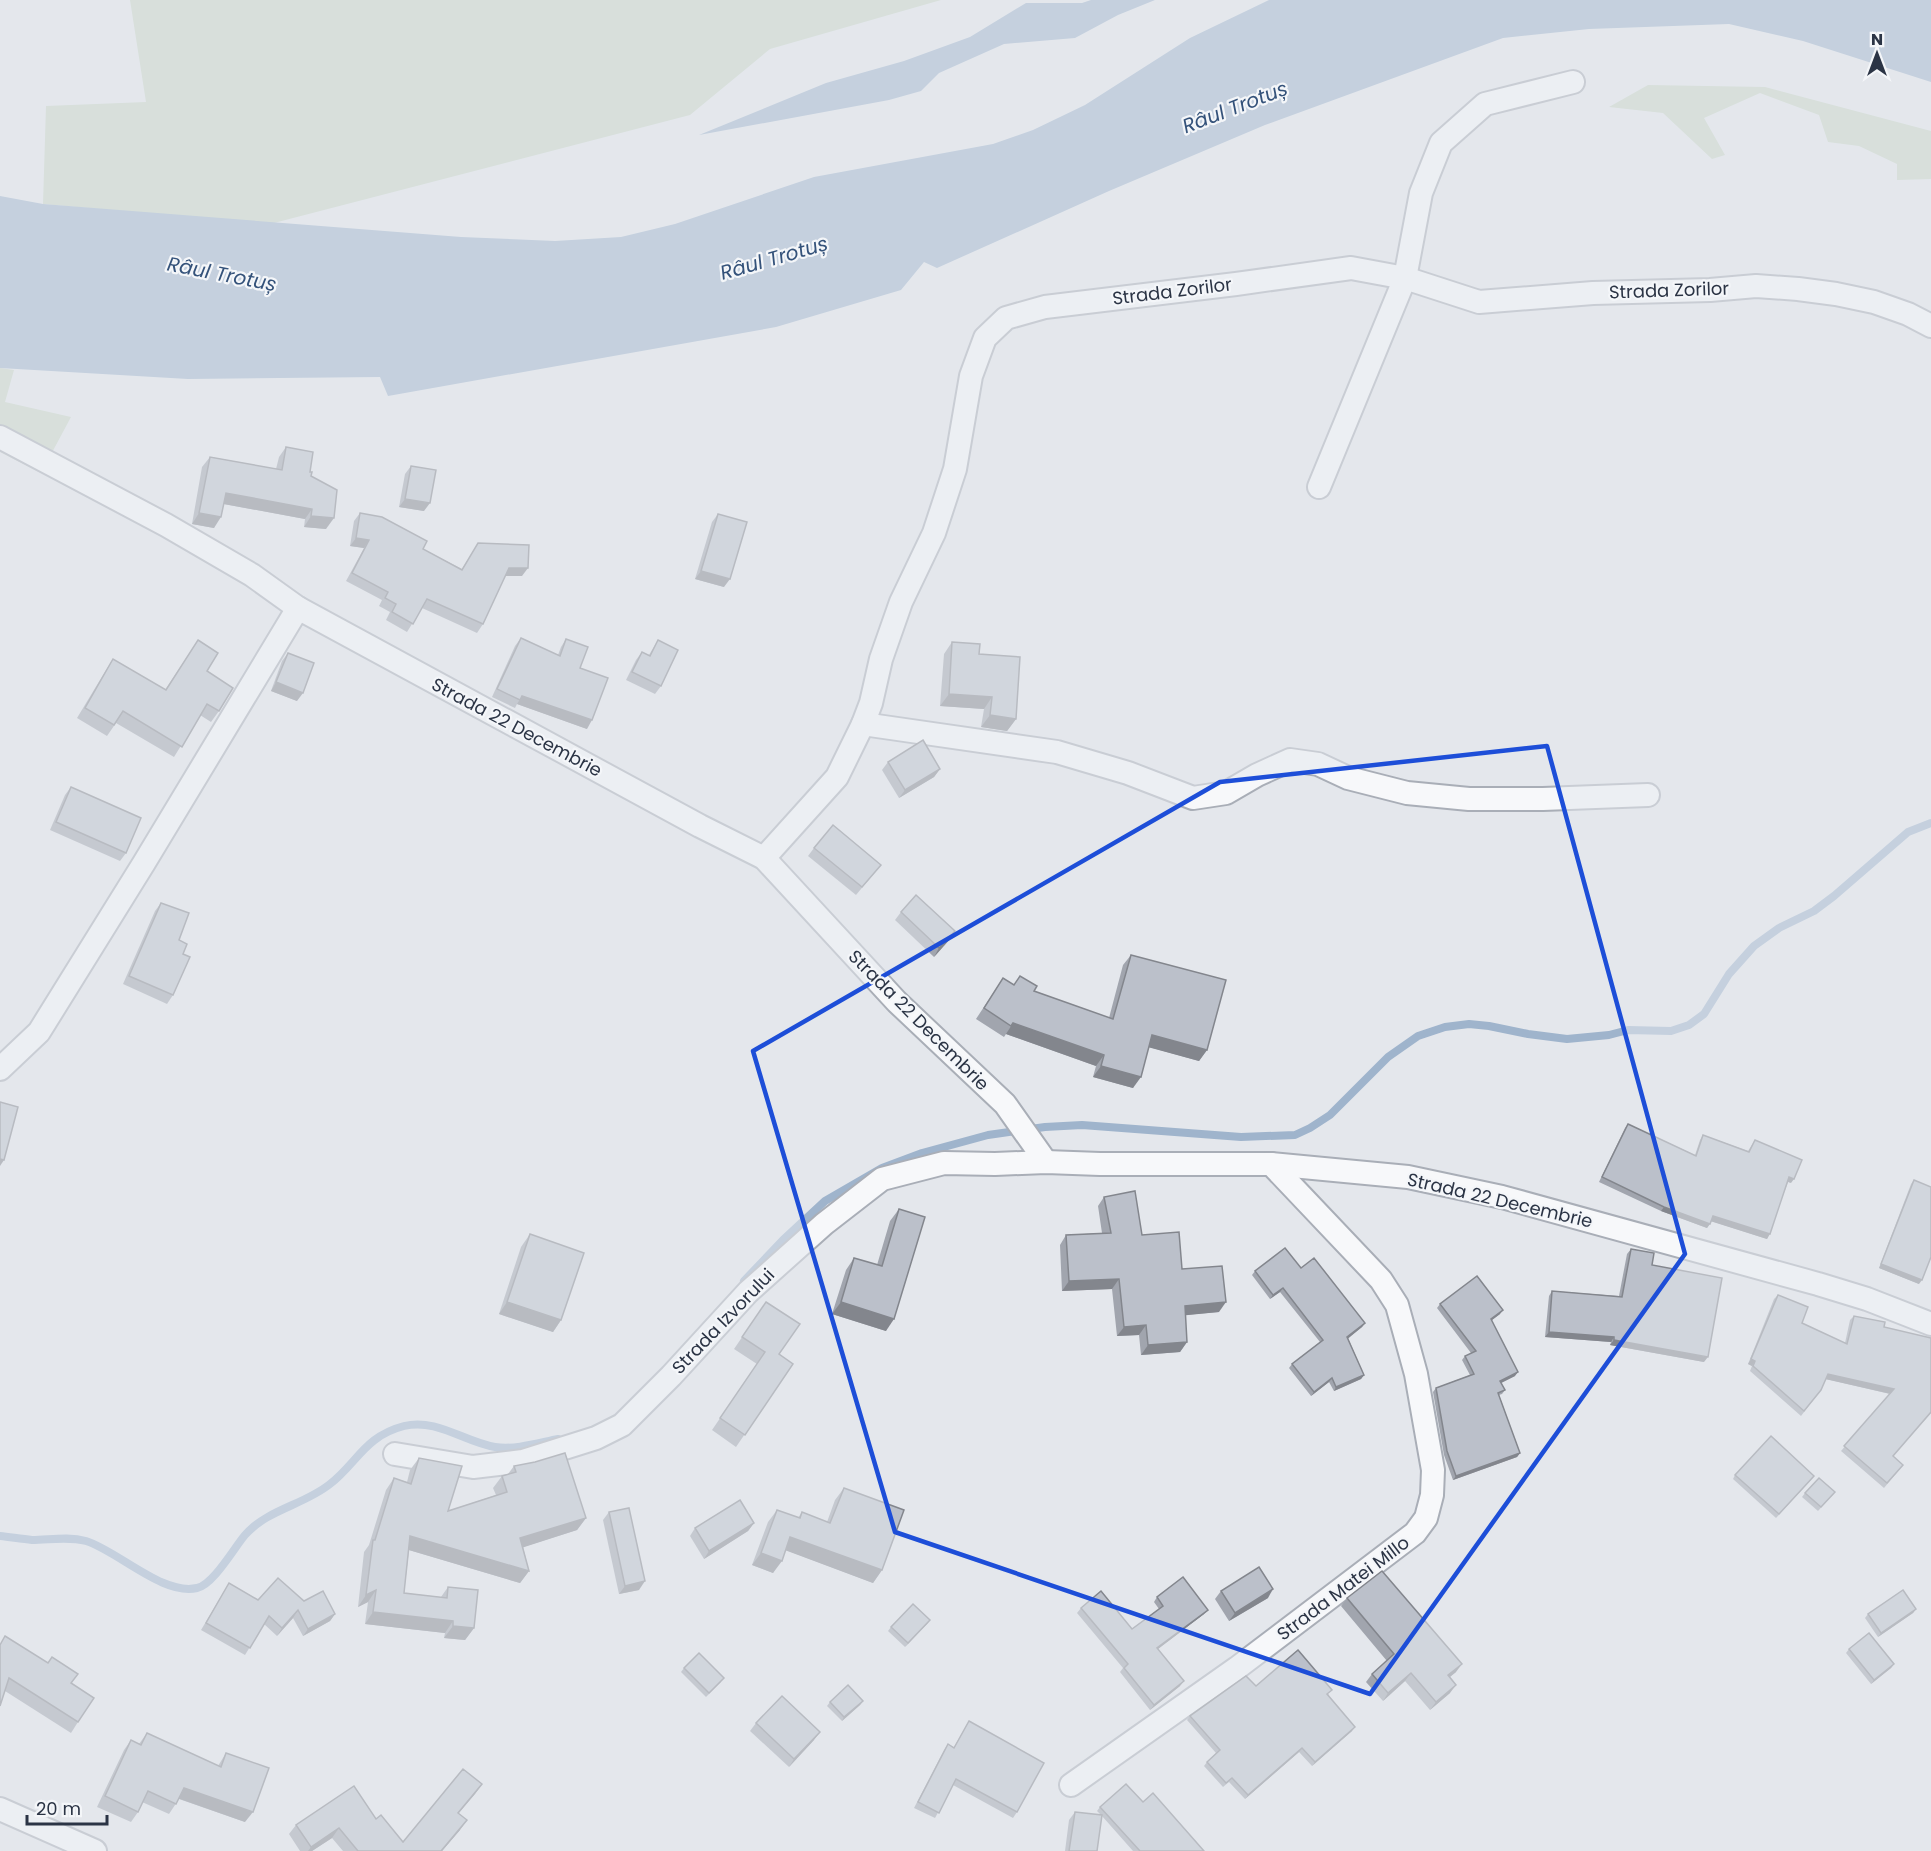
<svg xmlns="http://www.w3.org/2000/svg" width="1931" height="1851" font-family="Poppins,sans-serif">
  <style>
    .green { fill: #c9d6c5 }
    .water { fill: #9fb4cc }
    .lines { fill: none; stroke-linecap: round; stroke-linejoin: round }
    .stream { stroke: #9fb4cc; stroke-width: 8 }
    .street-casing { stroke: #a9aeb7; stroke-width: 26 }
    .street { stroke: #f7f8fa; stroke-width: 22 }
    .wall { fill: #a1a5ae }
    .shaded-wall { fill: #83868d }
    .building { fill: #bbc0ca; stroke: #83868d; stroke-width: 1.5 }
    .marked { fill: none; stroke: #1d4ed8; stroke-width: 4.5; stroke-linejoin: round }
    .labels { text-anchor: middle; dominant-baseline: central; stroke-width: 4.5; stroke-linejoin: round; paint-order: stroke }
    .street-label { font-size: 18px; fill: #2b3445; stroke: #f4f6f9 }
    .water-label { font-size: 20px; font-style: italic; fill: #34527a; stroke: #f4f6f9 }
  </style>
  <rect width="100%" height="100%" fill="#e4e7ec"/>
  <g class="green">
    <polygon points="130,0 941,0 770,49 690,115 270,224 43,204 46,106 146,102"/>
    <polygon points="1648,85 1765,87 1931,131 1931,179 1897,180 1897,164 1859,146 1828,142 1819,115 1760,93 1704,118 1725,155 1712,159 1663,113 1609,107"/>
    <polygon points="0,368 14,370 5,402 71,417 41,473 0,452"/>
  </g>
  <g class="water">
    <polygon points="1091,0 1155,0 1118,15 1075,38 1004,44 939,73 921,91 889,100 699,135 826,83 904,61 970,37 1026,3 1082,3"/>
    <polygon points="1269,0 1931,0 1931,82 1803,41 1729,24 1589,29 1503,38 1265,125 1109,191 937,268 924,262 901,290 776,327 388,396 380,377 188,379 0,368 0,196 43,204 461,237 555,241 621,237 675,224 814,177 993,144 1033,130 1085,105 1190,38"/>
  </g>
  <g class="lines">
    <g class="stream">
      <polyline points="744,1281 783,1240 825,1201 882,1168 922,1153 988,1135 1045,1127 1082,1125 1241,1137 1295,1135 1310,1128 1330,1115 1388,1057 1418,1036 1445,1027 1469,1024 1489,1026 1528,1034 1567,1039 1609,1035 1628,1030 1671,1031 1689,1025 1704,1014 1729,974 1754,946 1779,928 1814,911 1834,896 1908,832 1931,823"/>
      <path d="M0 1536C10 1537 21 1539 32 1540 49 1540 68 1536 86 1541 118 1551 163 1596 197 1588 213 1585 234 1548 245 1535 268 1509 304 1505 330 1484 357 1463 365 1436 404 1426 437 1418 464 1442 495 1447 516 1450 538 1443 558 1439"/>
    </g>
    <g class="street-casing">
      <g id="street">
        <polyline points="0,437 166,525 252,575 298,608 700,826 764,858 897,1002 1005,1104 1046,1162"/>
        <polyline points="1319,487 1405,278 1421,193 1441,143 1485,104 1573,82"/>
        <polyline points="863,724 1057,752 1128,773 1193,798 1226,793 1257,775 1290,760 1318,764 1348,778 1407,793 1469,799 1543,799 1648,795"/>
        <polyline points="764,858 837,777 863,724 871,703 881,659 901,602 934,533 955,469 971,376 985,338 1006,318 1045,307 1236,284 1351,268 1405,278 1479,302 1593,293 1710,290 1756,286 1798,289 1836,294 1874,302 1908,314 1931,326"/>
        <polyline points="0,1069 39,1032 144,863 298,608"/>
        <polyline points="395,1454 473,1467 523,1461 596,1438 622,1425 671,1376 748,1292 824,1224 882,1179 944,1163 995,1164 1046,1162 1100,1164 1271,1164 1408,1177 1502,1197 1818,1284 1867,1299 1931,1324"/>
        <polyline points="1071,1785 1237,1668 1415,1533 1426,1518 1432,1495 1433,1470 1416,1374 1397,1305 1381,1280 1271,1164"/>
        <polyline points="0,1809 95,1851"/>
      </g>
    </g>
    <use href="#street" class="street"/>
  </g>
  <g class="wall">
    <polygon points="286,447 310,472 326,529 304,527 305,519 224,504 214,528 192,524 202,467 210,457 276,469 279,457"/>
    <polygon points="411,466 424,511 399,507 405,474"/>
    <polygon points="360,513 423,549 462,569 478,543 522,576 505,576 483,624 477,633 422,608 407,632 386,620 390,612 379,606 382,600 346,581 364,548 350,546 354,521"/>
    <polygon points="718,514 724,587 695,579 712,522"/>
    <polygon points="521,638 558,655 561,647 566,639 580,668 587,729 517,704 515,708 492,697 515,646"/>
    <polygon points="198,640 219,711 211,722 200,715 174,757 116,723 107,736 77,718 106,670 113,659 165,690"/>
    <polygon points="658,640 661,686 655,694 626,680 636,660 642,652 649,655"/>
    <polygon points="952,642 979,654 1016,719 1007,731 981,727 984,709 940,706 944,654"/>
    <polygon points="288,653 297,701 271,691 282,661"/>
    <polygon points="888,762 940,769 934,777 899,798 882,770"/>
    <polygon points="71,787 126,853 120,861 50,830 65,795"/>
    <polygon points="814,848 881,865 856,895 808,856"/>
    <polygon points="161,903 179,940 183,954 173,995 167,1004 123,984 155,911"/>
    <polygon points="901,912 950,939 934,957 895,920"/>
    <polygon points="1131,955 1207,1050 1199,1061 1149,1047 1133,1088 1093,1077 1096,1066 1006,1034 1004,1037 976,1019 1003,978 1014,985 1034,991 1109,1018 1123,965"/>
    <polygon points="1628,1124 1695,1155 1700,1140 1703,1135 1748,1151 1755,1140 1791,1183 1788,1182 1767,1239 1711,1221 1707,1228 1661,1211 1599,1182 1625,1128"/>
    <polygon points="1914,1180 1919,1284 1879,1268 1911,1184"/>
    <polygon points="1104,1197 1142,1235 1182,1269 1219,1312 1185,1315 1187,1342 1180,1352 1141,1355 1139,1335 1117,1336 1112,1289 1062,1291 1060,1245 1066,1235 1102,1233 1098,1206"/>
    <polygon points="899,1209 886,1331 832,1314 846,1270 854,1258 877,1265 890,1221"/>
    <polygon points="530,1234 561,1320 553,1332 499,1314 521,1247"/>
    <polygon points="1631,1249 1652,1265 1704,1362 1610,1345 1611,1342 1545,1337 1549,1296 1552,1291 1619,1296 1627,1254"/>
    <polygon points="1301,1268 1365,1323 1362,1327 1348,1338 1364,1375 1361,1379 1334,1391 1329,1382 1311,1396 1289,1368 1292,1364 1320,1342 1280,1292 1270,1299 1252,1275 1255,1271"/>
    <polygon points="1778,1295 1802,1323 1845,1343 1850,1320 1854,1316 1884,1327 1931,1413 1893,1456 1900,1469 1884,1488 1841,1451 1890,1394 1826,1379 1821,1390 1801,1416 1750,1371 1752,1366 1748,1364 1774,1299"/>
    <polygon points="766,1302 779,1354 793,1364 736,1447 712,1430 757,1364 734,1349"/>
    <polygon points="1440,1304 1500,1314 1492,1320 1515,1376 1501,1383 1505,1390 1502,1394 1499,1395 1520,1453 1517,1457 1453,1480 1444,1455 1433,1392 1436,1388 1470,1375 1462,1360 1465,1356 1471,1353 1437,1308"/>
    <polygon points="419,1458 448,1511 496,1495 493,1488 502,1476 508,1474 514,1466 586,1518 577,1530 523,1547 529,1571 520,1583 409,1550 404,1593 441,1597 448,1587 474,1628 465,1640 444,1638 445,1633 365,1624 368,1602 358,1607 364,1552 369,1545 386,1490 394,1478 407,1482 410,1470"/>
    <polygon points="1735,1475 1811,1480 1776,1518 1733,1479"/>
    <polygon points="844,1488 882,1570 873,1583 786,1550 773,1573 752,1565 768,1522 777,1510 798,1518 802,1512 827,1522 835,1500"/>
    <polygon points="1835,1492 1818,1511 1802,1497 1805,1493"/>
    <polygon points="609,1512 639,1590 619,1594 603,1520"/>
    <polygon points="754,1523 748,1531 704,1559 690,1536 695,1528"/>
    <polygon points="229,1583 258,1600 335,1614 330,1621 303,1636 293,1618 277,1636 264,1624 245,1655 201,1630"/>
    <polygon points="1221,1591 1268,1598 1229,1621 1215,1599"/>
    <polygon points="1157,1597 1204,1614 1158,1649 1180,1686 1150,1710 1120,1672 1123,1668 1077,1613 1081,1608 1132,1629 1159,1609 1154,1602"/>
    <polygon points="1347,1598 1456,1672 1450,1677 1450,1693 1430,1710 1405,1681 1383,1701 1366,1682 1372,1674 1387,1661 1341,1606"/>
    <polygon points="1916,1609 1913,1613 1878,1637 1865,1618 1868,1614"/>
    <polygon points="930,1620 905,1647 888,1631 891,1627"/>
    <polygon points="0,1644 71,1683 78,1722 71,1733 5,1691"/>
    <polygon points="1849,1649 1894,1664 1891,1668 1871,1684 1846,1653"/>
    <polygon points="684,1668 721,1682 706,1697 681,1672"/>
    <polygon points="1256,1686 1329,1694 1328,1695 1352,1731 1312,1766 1299,1752 1245,1799 1229,1782 1223,1787 1204,1766 1207,1762 1216,1753 1187,1720 1190,1716"/>
    <polygon points="863,1701 860,1705 842,1721 827,1706 830,1702"/>
    <polygon points="969,1721 1017,1812 1013,1818 953,1785 935,1818 914,1808 944,1750 948,1744 954,1747"/>
    <polygon points="756,1723 814,1740 789,1767 750,1731"/>
    <polygon points="147,1733 218,1766 226,1753 245,1822 179,1799 169,1814 142,1802 138,1812 131,1822 97,1807 124,1750 131,1740 139,1744"/>
    <polygon points="482,1784 458,1813 460,1830 442,1851 343,1851 332,1838 312,1851 300,1851 289,1834 296,1825 376,1819 403,1842"/>
    <polygon points="1143,1802 1204,1851 1133,1851 1102,1816 1097,1851 1065,1851 1069,1820 1075,1812 1101,1815 1097,1811 1100,1807"/>
  </g>
  <g class="shaded-wall">
    <polygon points="226,493 312,509 305,519 218,503"/>
    <polygon points="405,499 430,503 424,511 399,507"/>
    <polygon points="199,513 221,517 214,528 192,524"/>
    <polygon points="311,516 334,518 326,529 304,527"/>
    <polygon points="356,538 369,540 364,548 350,546"/>
    <polygon points="509,568 528,568 522,576 503,576"/>
    <polygon points="701,571 730,579 724,587 695,579"/>
    <polygon points="276,682 303,693 297,701 271,691"/>
    <polygon points="949,694 992,697 984,709 940,706"/>
    <polygon points="522,696 592,720 587,729 517,704"/>
    <polygon points="990,715 1016,719 1007,731 981,727"/>
    <polygon points="940,769 934,777 899,798 905,790"/>
    <polygon points="955,931 950,939 934,957 939,948"/>
    <polygon points="1013,1023 1104,1055 1096,1066 1006,1034"/>
    <polygon points="1152,1035 1207,1050 1199,1061 1144,1046"/>
    <polygon points="1101,1066 1141,1077 1133,1088 1093,1077"/>
    <polygon points="0,1159 4,1160 0,1166"/>
    <polygon points="1789,1177 1794,1179 1791,1183 1786,1181"/>
    <polygon points="1664,1207 1710,1224 1707,1228 1661,1211"/>
    <polygon points="1713,1216 1770,1234 1767,1239 1710,1221"/>
    <polygon points="1881,1264 1922,1280 1919,1284 1879,1268"/>
    <polygon points="1119,1279 1112,1289 1062,1291 1069,1281"/>
    <polygon points="1283,1288 1280,1292 1270,1299 1273,1295"/>
    <polygon points="507,1302 561,1320 553,1332 499,1314"/>
    <polygon points="841,1302 894,1319 886,1331 832,1314"/>
    <polygon points="1226,1302 1219,1312 1178,1316 1185,1306"/>
    <polygon points="1503,1310 1500,1314 1488,1323 1491,1319"/>
    <polygon points="1365,1323 1362,1327 1345,1341 1347,1337"/>
    <polygon points="1146,1325 1139,1335 1117,1336 1124,1327"/>
    <polygon points="1549,1332 1614,1337 1611,1342 1545,1337"/>
    <polygon points="1614,1340 1708,1357 1704,1362 1610,1345"/>
    <polygon points="1187,1342 1180,1352 1141,1355 1148,1345"/>
    <polygon points="1751,1359 1755,1361 1752,1366 1748,1364"/>
    <polygon points="1518,1372 1515,1376 1497,1385 1500,1381"/>
    <polygon points="1828,1374 1894,1389 1891,1394 1825,1379"/>
    <polygon points="1364,1375 1361,1379 1334,1391 1336,1387"/>
    <polygon points="1332,1378 1329,1382 1311,1396 1314,1392"/>
    <polygon points="1520,1453 1517,1457 1453,1480 1456,1476"/>
    <polygon points="586,1518 577,1530 512,1551 520,1538"/>
    <polygon points="754,1523 748,1531 704,1559 709,1551"/>
    <polygon points="410,1536 529,1571 520,1583 402,1548"/>
    <polygon points="790,1537 882,1570 873,1583 782,1549"/>
    <polygon points="761,1553 782,1561 773,1573 752,1565"/>
    <polygon points="645,1581 639,1590 619,1594 625,1586"/>
    <polygon points="1273,1589 1268,1598 1229,1621 1235,1613"/>
    <polygon points="376,1590 368,1602 358,1607 366,1595"/>
    <polygon points="1916,1609 1913,1613 1878,1637 1881,1633"/>
    <polygon points="298,1610 293,1618 277,1636 282,1628"/>
    <polygon points="1208,1610 1204,1614 1154,1652 1157,1648"/>
    <polygon points="373,1612 453,1621 445,1633 365,1624"/>
    <polygon points="335,1614 330,1621 303,1636 308,1629"/>
    <polygon points="930,1620 927,1624 905,1647 908,1643"/>
    <polygon points="453,1626 474,1628 465,1640 444,1638"/>
    <polygon points="1462,1664 1456,1672 1442,1683 1448,1675"/>
    <polygon points="1894,1664 1891,1668 1871,1684 1874,1680"/>
    <polygon points="1411,1673 1405,1681 1383,1701 1388,1693"/>
    <polygon points="1184,1681 1180,1686 1150,1710 1154,1705"/>
    <polygon points="1456,1685 1450,1693 1430,1710 1436,1702"/>
    <polygon points="863,1701 860,1705 842,1721 844,1717"/>
    <polygon points="1355,1727 1352,1731 1312,1766 1315,1762"/>
    <polygon points="820,1732 814,1740 789,1767 794,1759"/>
    <polygon points="1302,1748 1299,1752 1245,1799 1248,1795"/>
    <polygon points="482,1784 475,1794 451,1822 458,1813"/>
    <polygon points="184,1788 253,1812 245,1822 177,1798"/>
    <polygon points="467,1820 460,1830 442,1851 441,1851"/>
    <polygon points="339,1828 332,1838 312,1851 308,1851 311,1847"/>
  </g>
  <g class="building">
    <polygon points="286,447 313,452 310,472 312,472 311,476 337,490 334,518 311,516 312,509 226,493 221,517 199,513 210,457 282,470"/>
    <polygon points="411,466 436,470 430,503 405,499"/>
    <polygon points="360,513 382,517 427,541 423,549 462,570 478,543 529,545 528,568 509,568 483,624 427,599 413,624 392,612 396,604 385,598 388,592 352,573 369,540 356,538"/>
    <polygon points="718,514 747,522 730,579 701,571"/>
    <polygon points="521,638 560,656 566,639 588,647 580,668 608,678 592,720 522,696 520,700 497,689"/>
    <polygon points="198,640 218,653 207,671 233,688 219,711 207,704 182,747 123,711 114,725 85,708 113,659 166,690"/>
    <polygon points="658,640 678,650 661,686 632,672 642,652 650,656"/>
    <polygon points="952,642 980,644 979,654 1020,657 1016,719 990,715 992,697 949,694"/>
    <polygon points="288,653 314,663 303,693 276,682"/>
    <polygon points="923,740 940,769 905,790 888,762"/>
    <polygon points="71,787 141,818 126,853 56,822"/>
    <polygon points="833,825 881,865 862,887 814,848"/>
    <polygon points="916,895 955,931 939,948 901,912"/>
    <polygon points="161,903 189,913 179,940 187,944 183,954 190,957 173,995 129,976"/>
    <polygon points="1131,955 1226,980 1207,1050 1152,1035 1141,1077 1101,1066 1104,1055 1013,1023 1011,1026 984,1008 1003,978 1014,985 1020,976 1037,986 1034,991 1113,1019"/>
    <polygon points="0,1102 18,1107 4,1160 0,1159"/>
    <polygon points="1628,1124 1696,1156 1703,1135 1749,1152 1755,1140 1802,1160 1794,1179 1789,1177 1770,1234 1713,1216 1710,1224 1664,1207 1602,1177"/>
    <polygon points="1914,1180 1931,1187 1931,1257 1922,1280 1881,1264"/>
    <polygon points="1135,1191 1142,1235 1179,1232 1182,1269 1222,1266 1226,1302 1185,1306 1187,1342 1148,1345 1146,1325 1124,1327 1119,1279 1069,1281 1066,1235 1111,1233 1104,1197"/>
    <polygon points="899,1209 925,1217 894,1319 841,1302 854,1258 882,1266"/>
    <polygon points="530,1234 584,1253 561,1320 507,1302"/>
    <polygon points="1285,1248 1301,1268 1314,1258 1365,1323 1347,1337 1364,1375 1336,1387 1332,1378 1314,1392 1292,1364 1323,1340 1283,1288 1273,1295 1255,1271"/>
    <polygon points="1631,1249 1654,1253 1652,1265 1722,1278 1708,1357 1614,1340 1614,1337 1549,1332 1552,1291 1622,1297"/>
    <polygon points="1477,1276 1503,1310 1491,1319 1518,1372 1500,1381 1505,1390 1498,1393 1520,1453 1456,1476 1447,1451 1436,1388 1474,1374 1465,1356 1476,1351 1440,1304"/>
    <polygon points="1778,1295 1808,1307 1802,1323 1847,1344 1854,1316 1885,1322 1884,1327 1931,1338 1931,1412 1893,1456 1903,1465 1887,1483 1844,1446 1894,1389 1828,1374 1821,1390 1804,1411 1753,1366 1755,1361 1751,1359"/>
    <polygon points="766,1302 800,1324 779,1354 793,1364 745,1435 720,1418 765,1352 742,1337"/>
    <polygon points="1771,1436 1814,1476 1779,1514 1735,1475"/>
    <polygon points="565,1453 586,1518 520,1538 529,1571 410,1536 404,1593 447,1598 448,1587 478,1590 474,1628 453,1626 453,1621 373,1612 376,1590 366,1595 373,1540 375,1540 394,1478 411,1484 419,1458 462,1466 448,1511 507,1492 502,1476 516,1472 514,1466 535,1462"/>
    <polygon points="1819,1478 1835,1492 1821,1507 1805,1493"/>
    <polygon points="844,1488 904,1510 882,1570 790,1537 782,1561 761,1553 777,1510 800,1518 802,1512 830,1523"/>
    <polygon points="740,1500 754,1523 709,1551 695,1528"/>
    <polygon points="629,1508 645,1581 625,1586 609,1512"/>
    <polygon points="1259,1567 1273,1589 1235,1613 1221,1591"/>
    <polygon points="1382,1571 1462,1664 1448,1675 1456,1685 1436,1702 1411,1673 1388,1693 1372,1674 1394,1654 1347,1598"/>
    <polygon points="1183,1577 1208,1610 1157,1648 1184,1681 1154,1705 1124,1668 1128,1664 1081,1608 1101,1591 1132,1629 1163,1606 1157,1597"/>
    <polygon points="278,1578 304,1601 323,1591 335,1614 308,1629 298,1610 282,1628 269,1616 250,1648 206,1623 229,1583 258,1600"/>
    <polygon points="1903,1590 1916,1609 1881,1633 1868,1614"/>
    <polygon points="913,1604 930,1620 908,1643 891,1627"/>
    <polygon points="1869,1633 1894,1664 1874,1680 1849,1649"/>
    <polygon points="5,1636 48,1663 52,1657 78,1674 71,1683 94,1698 78,1722 9,1678 0,1706 0,1645"/>
    <polygon points="1298,1650 1332,1690 1327,1694 1355,1727 1315,1762 1302,1748 1248,1795 1232,1778 1226,1783 1207,1762 1220,1750 1190,1716 1246,1676 1256,1686"/>
    <polygon points="699,1653 724,1678 709,1693 684,1668"/>
    <polygon points="848,1685 863,1701 844,1717 830,1702"/>
    <polygon points="782,1696 820,1732 794,1759 756,1723"/>
    <polygon points="969,1721 1044,1763 1017,1812 956,1779 939,1813 918,1802 948,1744 954,1748"/>
    <polygon points="147,1733 221,1767 226,1753 269,1768 253,1812 184,1788 176,1804 148,1791 138,1812 105,1796 131,1740 141,1745"/>
    <polygon points="463,1769 482,1784 458,1813 467,1820 441,1851 358,1851 339,1828 311,1847 296,1825 354,1786 376,1819 381,1815 403,1842"/>
    <polygon points="1126,1784 1143,1802 1153,1793 1204,1851 1140,1851 1100,1807"/>
    <polygon points="1075,1812 1102,1815 1097,1851 1069,1851"/>
  </g>
  <path d="M0 0H1931V1851H0ZM1547 746 1685 1254 1370 1694 895 1532 753 1051 1220 782Z" fill="#e4e7ec" fill-opacity=".55" fill-rule="evenodd"/>
  <path class="marked" d="M1547 746 1685 1254 1370 1694 895 1532 753 1051 1220 782Z"/>
  <g class="labels">
    <g class="street-label">
      <text transform="translate(1669 290) rotate(-2)">Strada Zorilor</text>
      <text transform="translate(1172 291) rotate(-7)">Strada Zorilor</text>
      <text transform="translate(517 727) rotate(28)">Strada 22 Decembrie</text>
      <text transform="translate(919 1020) rotate(45)">Strada 22 Decembrie</text>
      <text transform="translate(1500 1200) rotate(13)">Strada 22 Decembrie</text>
      <text transform="translate(723 1321) rotate(-46)">Strada Izvorului</text>
      <text transform="translate(1343 1588) rotate(-37)">Strada Matei Millo</text>
    </g>
    <g class="water-label">
      <text transform="translate(1235 107) rotate(-21)">Râul Trotuș</text>
      <text transform="translate(774 258) rotate(-16)">Râul Trotuș</text>
      <text transform="translate(222 274) rotate(11)">Râul Trotuș</text>
    </g>
  </g>
  <g transform="translate(1877 54)" stroke="#f4f6f9" stroke-width="4.5" paint-order="stroke">
  <path d="M0-4.5L10 22L0 15L-10 22Z" fill="#2b3445"/>
  <text y="-9" font-size="16" font-weight="bold" text-anchor="middle" fill="#2b3445">N</text>
  </g>
  <path d="M27 1815v9h80v-9" fill="none" stroke="#2b3445" stroke-width="3"/>
  <text x="36" y="1815" font-size="18" fill="#2b3445" stroke="#f4f6f9" stroke-width="4.5" paint-order="stroke">20 m</text>
</svg>
